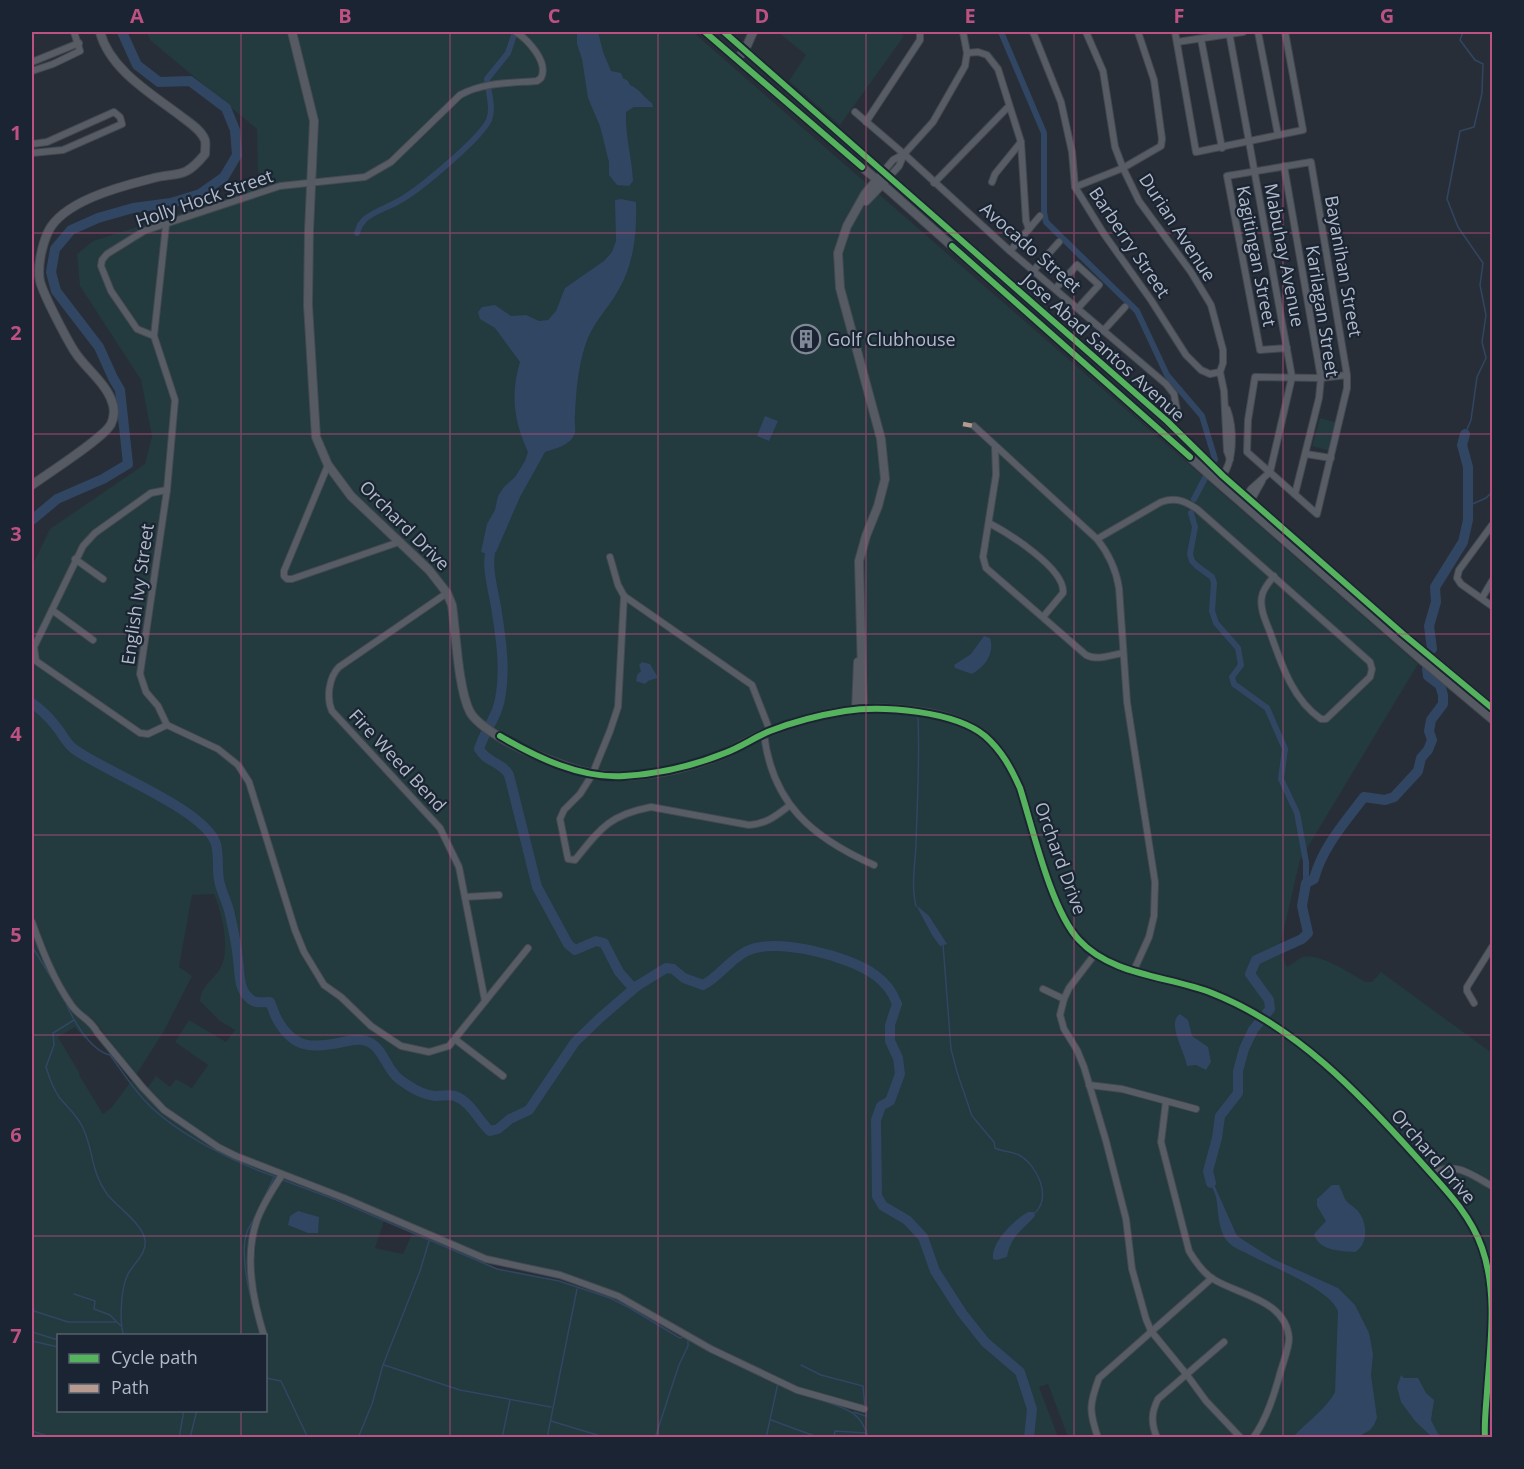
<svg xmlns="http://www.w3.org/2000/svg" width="1524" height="1469" font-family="'Open Sans',sans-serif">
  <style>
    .green { fill: #233a3e }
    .water { fill: #314663 }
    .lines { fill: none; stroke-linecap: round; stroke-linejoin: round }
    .stream { stroke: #314663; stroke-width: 1.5 }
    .canal { stroke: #314663; stroke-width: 6 }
    .river { stroke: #314663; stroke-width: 10 }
    .street-casing { stroke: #444950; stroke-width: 8 }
    .secondary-casing { stroke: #444950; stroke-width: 10 }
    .street { stroke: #585d65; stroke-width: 6 }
    .secondary { stroke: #565b63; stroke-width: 8 }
    .quiet { stroke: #b69a8f; stroke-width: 4.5; stroke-dasharray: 9 4.5; stroke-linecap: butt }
    .cycleway-casing { stroke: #1a2432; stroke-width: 10 }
    .cycleway { stroke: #56b35d; stroke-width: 6 }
    .grid { fill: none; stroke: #bc5182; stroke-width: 1.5; stroke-opacity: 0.55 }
    .labels { text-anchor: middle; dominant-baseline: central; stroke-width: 4.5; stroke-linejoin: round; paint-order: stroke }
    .street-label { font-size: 18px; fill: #b0bac9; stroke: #1a2432 }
    .poi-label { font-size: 18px; fill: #b0bac9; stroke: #1a2432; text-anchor: start }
    .neatline { fill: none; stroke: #bc5182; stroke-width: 2 }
    .grid-label { font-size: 20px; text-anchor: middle; font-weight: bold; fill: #bc5182 }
  </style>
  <rect width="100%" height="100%" fill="#272e37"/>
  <g class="green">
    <path d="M147 32H693L1418 664 1300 860 1279 950 1287 967C1292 964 1298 959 1303 957 1322 953 1350 974 1366 982H1372L1381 972 1492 1053V1437H1068L1048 1384 1039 1387 1058 1437H32V927C43 953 54 980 70 1004 77 1016 90 1020 95 1032L84 1039 75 1027 58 1037 80 1074 79 1075 103 1114 112 1107 132 1080C170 1127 223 1155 279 1177 243 1235 242 1271 263 1335L58 1336V1410H266V1337L256 1296 254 1278 256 1232 264 1208 282 1179 384 1221 375 1248 403 1254 412 1234 436 1242 441 1246 497 1269 558 1281 610 1298 628 1307 680 1338 684 1336 688 1338 714 1354 764 1376 792 1390 866 1416 865 1407 804 1392 700 1341 630 1300 607 1289 571 1277 489 1258 349 1198 247 1157 218 1143 193 1126 171 1111 147 1089 156 1076 170 1087 176 1079 192 1088 208 1065 175 1042 189 1020 226 1042 235 1030 220 1021 200 1001C201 986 212 981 220 969 231 950 222 913 214 894L192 895 179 967 192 976 164 1031 136 1075 96 1023 78 1011 72 1004 45 952 32 917V566L50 529 145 464 152 436 141 380 80 286 77 254 93 241 244 193 258 177 257 129 150 40Z"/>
    <polygon points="778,32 899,32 904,36 840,125 789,81 806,55"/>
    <polygon points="1320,418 1338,423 1330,451 1312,446"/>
  </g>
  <g class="water">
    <path d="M577 32H598L603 52 611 71 621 73 623 78 628 81 630 85C639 88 644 98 652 103L653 107H634L626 112C625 135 632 158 633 181L629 186 617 185 609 175V162L600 126 588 98 582 59 577 44Z"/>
    <path d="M621 199 636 202C637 233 634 264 618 291 607 310 591 325 585 346 578 368 576 392 575 415 574 420 576 428 575 433 570 446 556 448 545 452L520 497 496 552 487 554 481 552 487 524 495 510 498 496 504 487 515 477 525 461 528 452C514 421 510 395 520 362L495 328 480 319 478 312 482 307 495 305 511 316 526 315 539 321 548 320 556 311 565 288 604 261 612 252 616 241 615 200Z"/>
    <polygon points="765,416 778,421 769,441 757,436"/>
    <path d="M984 636 990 638C995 653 985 667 972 674L955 668 954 665 971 654Z"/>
    <polygon points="642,662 650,664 657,676 657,678 648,681 645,684 636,681 637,675 641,671 639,665"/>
    <polygon points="916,905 929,916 947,944 940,946 932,935"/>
    <path d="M1180 1014 1188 1020 1192 1036 1208 1047 1211 1062 1206 1070 1196 1065 1187 1066C1185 1052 1166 1023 1180 1014Z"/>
    <path d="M1208 1171 1237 1236 1273 1259 1338 1288 1355 1305 1369 1333 1373 1354 1371 1375 1377 1418 1374 1425 1370 1430 1358 1437H1293C1305 1424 1328 1407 1335 1392L1338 1311C1329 1288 1269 1266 1246 1253 1240 1250 1232 1247 1227 1241 1217 1228 1219 1211 1216 1197 1213 1187 1208 1181 1208 1171Z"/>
    <path d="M1332 1185H1339C1341 1190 1343 1194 1345 1199 1348 1204 1352 1205 1356 1209 1367 1219 1370 1244 1355 1252 1340 1251 1319 1251 1314 1234L1326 1221 1317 1206V1199Z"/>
    <polygon points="298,1211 319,1217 318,1233 308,1233 288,1225 290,1216"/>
    <path d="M1028 1212H1034L1035 1216C1022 1231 1011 1235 1007 1257L997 1260 993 1259C991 1242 1014 1220 1028 1212Z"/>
    <polygon points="1401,1375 1404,1378 1418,1378 1426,1393 1434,1400 1431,1420 1438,1434 1445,1437 1432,1437 1415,1421 1401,1402 1397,1387"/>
  </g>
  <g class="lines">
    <g class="stream">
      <polyline points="1463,32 1460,40 1475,60 1483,64 1482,93 1474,127 1460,131 1447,199 1458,227 1483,263 1480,285 1486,315 1482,342 1486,358 1477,377 1471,420 1465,434"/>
      <polyline points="1468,506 1486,498 1492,492"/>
      <path d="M916 906C911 886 915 865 916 845 917 803 920 761 918 718"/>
      <polyline points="32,941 33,948 54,982"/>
      <path d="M943 944 951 1049 957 1072 972 1116 994 1142 995 1148C1003 1152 1011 1151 1019 1155 1037 1165 1052 1196 1035 1213"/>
      <path d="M64 999C72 1018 89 1050 110 1055 122 1071 133 1089 147 1103 177 1134 235 1163 276 1177"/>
      <path d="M74 1020 53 1033 54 1045 46 1067C49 1077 53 1088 59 1097 67 1107 76 1114 82 1126 94 1149 90 1171 107 1194 118 1208 142 1223 145 1240 147 1255 132 1264 127 1276 121 1289 119 1323 124 1336"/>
      <polyline points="283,1180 336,1200 497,1269 559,1281 610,1298 628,1307 680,1338 683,1337"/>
      <polyline points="263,1200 274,1177"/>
      <polyline points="74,1294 95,1301 94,1309 110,1315 116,1321"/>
      <polyline points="32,1295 34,1311 68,1322 117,1322 121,1326"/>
      <path d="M254 1309C248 1290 240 1251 247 1232 249 1226 253 1221 256 1215"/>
      <polyline points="32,1332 58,1340"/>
      <polyline points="32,1341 58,1347"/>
      <polyline points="384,1365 460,1390 551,1407"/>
      <polyline points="801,1365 821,1375 863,1386 865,1407"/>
      <polyline points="266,1378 281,1381 308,1438"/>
      <path d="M818 1399C842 1408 861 1409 868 1438"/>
      <polyline points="854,1412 866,1416 866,1412"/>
      <polyline points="771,1420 820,1438"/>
      <polyline points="551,1421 607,1438"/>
      <polyline points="32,1431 53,1438"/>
      <polyline points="179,1438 184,1410"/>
      <polyline points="190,1438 197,1410"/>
      <polyline points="358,1438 372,1404 383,1365 420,1271 429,1241"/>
      <polyline points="502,1438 510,1400"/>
      <polyline points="547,1438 577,1289"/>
      <polyline points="655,1438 679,1365 688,1346 688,1340"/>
      <polyline points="766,1438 778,1383"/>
      <polyline points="834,1438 835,1431 866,1433"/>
    </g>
    <g class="canal">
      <polyline points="1001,32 1044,133 1044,212 1046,222 1137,311 1167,375 1202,416 1215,459 1194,499"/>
      <path d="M357 233 360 225 365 219C375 211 386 208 397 202 417 192 480 139 489 120 494 108 488 91 487 79L508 53 515 32"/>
      <polyline points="1191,513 1195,527 1190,554 1192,561 1197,566 1212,577 1214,583 1212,611 1216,623 1238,648 1241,665 1232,677 1234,684 1267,708 1285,749 1281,779 1297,813 1306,862 1306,883"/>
    </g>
    <g class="river">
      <polyline points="32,520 57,499 103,479 128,464 120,390 113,378 99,347 56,291 51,272 55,249 71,230 98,218 133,208 171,203 200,194 224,177 237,155 235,130 226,108 190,81 159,82 137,65 122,32"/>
      <path d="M494 540C483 562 494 590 497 613 501 639 505 667 501 693 499 715 485 729 479 749 486 762 502 762 509 775L537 887 568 944 575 950 596 941 604 943 619 972 633 988"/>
      <polyline points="1432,649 1429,626 1436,602 1435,587 1463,542 1468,520 1468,467 1462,445 1465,434"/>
      <path d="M32 703C40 709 48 716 55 725 62 733 65 742 74 749 105 772 205 809 216 844 219 855 217 869 219 880 221 892 228 903 230 915 233 929 237 945 238 960 240 973 238 988 249 998 255 1004 262 1002 270 1002 272 1006 273 1010 275 1015 293 1052 314 1048 348 1041 357 1039 363 1039 371 1043 384 1051 387 1070 399 1079 410 1087 422 1095 436 1096 442 1096 449 1094 455 1096 471 1102 478 1120 490 1131L498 1129 510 1119 529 1110 575 1042 601 1017 637 986 666 968 673 969 684 978 703 985C719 977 730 959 747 951 777 937 849 956 875 975 885 982 893 993 897 1004L890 1025V1041L898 1058 900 1074 890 1101 881 1106 876 1120 877 1196 883 1206 907 1220 923 1237 935 1271 962 1313 985 1342 1020 1372 1032 1409 1029 1438"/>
      <path d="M1211 1183 1208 1171 1217 1138 1220 1116 1238 1093V1071L1244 1049 1253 1030 1270 1009 1269 1000 1250 974 1256 960 1302 939 1308 933 1302 906 1306 883 1314 879C1322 848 1345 822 1364 797L1385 800 1394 797 1418 771 1421 758 1428 750 1432 740 1429 731 1431 720 1443 704V695L1440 685 1428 676 1427 669"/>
    </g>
    <g class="street-casing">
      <g id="street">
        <polyline points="1033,32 1061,102 1072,152 1075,187 1104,234 1151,300 1186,355 1201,370 1210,374 1220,372"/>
        <polyline points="1086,32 1103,71 1115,147 1123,168 1139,201 1191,272 1211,305 1223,350 1223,363 1220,372 1224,391 1227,451 1230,459"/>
        <polyline points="1175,32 1196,152 1303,130 1285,32"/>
        <polyline points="1229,32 1292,377 1270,472 1251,489 1245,498"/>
        <polyline points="1258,32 1278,135"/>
        <polyline points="1201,39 1222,148"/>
        <polyline points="1177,42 1243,32"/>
        <polyline points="967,53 978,52 987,55 998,69 1021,142 1026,221 1029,229"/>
        <polyline points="32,62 79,43"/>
        <polyline points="32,71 53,64 80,51 74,32"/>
        <polyline points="855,112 904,154 1010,251 1166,384 1174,394 1177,411"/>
        <polyline points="866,122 920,40 920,32"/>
        <polyline points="32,144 47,142 114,112 120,117 122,124 63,150 32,153"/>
        <polyline points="1284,166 1321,378 1319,398 1295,494"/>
        <polyline points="883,172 893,160 904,154 933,122 965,66 967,53 963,32"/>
        <polyline points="889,177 899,166 904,154"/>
        <polyline points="992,182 995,174 1021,142"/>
        <polyline points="934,183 1009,106"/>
        <polyline points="1075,187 1123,168 1161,146 1162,139 1154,80 1138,32"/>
        <polyline points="166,225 154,336 175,400 167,490 140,674 146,692 158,706 167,725 218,749 238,765 249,782 295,930 304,952 324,985 341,997 371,1026 401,1046 429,1052 449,1046 528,948"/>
        <polyline points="1010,251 1040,216"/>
        <polyline points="1033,271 1059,242"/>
        <polyline points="1056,288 1077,265 1099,285 1078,308"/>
        <polyline points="1103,331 1125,307"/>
        <path d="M154 336 137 329 111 291 101 266 102 260 107 254 144 231 280 186 365 177 391 162 460 95C484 82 511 83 537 81L541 78C549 62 528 40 516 32"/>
        <polyline points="1287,348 1260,350 1227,176 1311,162 1347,375 1347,388 1317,514 1247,452 1248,420 1255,377 1321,378 1347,375"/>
        <path d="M974 426 1097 539C1109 554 1116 569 1119 588L1127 702 1155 882 1154 916 1149 937 1134 970"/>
        <path d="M995 446 996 475 983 557 986 568 1086 655C1097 661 1111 655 1123 653"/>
        <polyline points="1306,454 1331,458"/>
        <polyline points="328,465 284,571 284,576 287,579 292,579 399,542"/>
        <path d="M1220 479C1235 463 1234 428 1227 409"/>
        <polyline points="1248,502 1253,497 1262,481"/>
        <path d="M989 523C1008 533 1066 569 1063 593L1043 617"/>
        <polyline points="1492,525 1459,570 1457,578 1461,584 1492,606"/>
        <path d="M1097 539 1161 502C1176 497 1185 501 1197 509L1370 662 1372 669 1370 677 1326 719H1321C1292 699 1281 663 1270 632 1266 622 1259 607 1262 596 1263 589 1269 582 1274 576"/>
        <polyline points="610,557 618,585 624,596 752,685 770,731"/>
        <polyline points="75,559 103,579"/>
        <path d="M447 593 339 667C329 677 326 698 332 711L440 828 459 867 485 1001"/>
        <path d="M624 596 618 707 610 731 592 775 580 794 564 810 560 819 568 859 575 860C600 829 609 815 651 807L749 825C766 824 776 816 789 806"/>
        <polyline points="1482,598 1492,581"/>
        <polyline points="52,610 93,640"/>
        <polyline points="167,725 148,734 140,733 36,661 34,647 83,546 95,533 151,493 167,490"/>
        <path d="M764 734C772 804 813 838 874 865"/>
        <polyline points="465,897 499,895"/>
        <path d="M32 922C42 950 54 981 72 1006 80 1017 91 1020 97 1032L143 1088 164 1110 218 1147 236 1156 344 1198 486 1259 560 1275 618 1296 711 1349 797 1390 864 1409"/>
        <polyline points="1095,954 1069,988 1064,999 1060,1015 1064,1029 1077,1050 1084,1067 1106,1141 1126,1219 1132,1269 1146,1319 1151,1331 1187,1375 1206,1401 1241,1438"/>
        <polyline points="1043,989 1064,999"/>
        <polyline points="1474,1003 1467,991 1467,987 1492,947"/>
        <polyline points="456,1040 503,1076"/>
        <polyline points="1089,1085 1122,1089 1196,1109"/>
        <path d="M1166 1101 1161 1142 1189 1251C1195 1261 1202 1272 1213 1279 1239 1295 1286 1300 1289 1338 1289 1348 1284 1360 1281 1370 1275 1392 1267 1419 1253 1438"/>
        <path d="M1431 1173C1458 1162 1468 1173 1492 1186"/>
        <path d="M264 1336C253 1300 244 1257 257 1220 263 1204 272 1190 282 1175"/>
        <path d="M1098 1438C1089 1411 1089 1405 1099 1378L1212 1278"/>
        <path d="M1157 1438C1151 1423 1151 1413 1158 1399L1224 1342"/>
      </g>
    </g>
    <g class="secondary-casing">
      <g id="secondary">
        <path d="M292 32 314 121 309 230 308 305 316 437 328 465 351 496 429 570 447 593 452 605C456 632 458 689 470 712 479 728 516 747 534 754 563 765 588 777 620 776 656 776 694 766 726 753 741 746 755 736 771 731 794 722 821 714 845 711 884 705 954 710 985 736 1002 751 1011 768 1020 788 1033 829 1051 910 1079 940 1112 976 1169 976 1212 993 1296 1026 1360 1094 1419 1160 1443 1187 1470 1213 1482 1248 1498 1293 1490 1346 1487 1392 1486 1407 1484 1423 1485 1438"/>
        <polyline points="705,32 890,191 1212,477 1423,661 1492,719"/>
        <polyline points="724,32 1167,421 1223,476 1403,634 1492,708"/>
        <polyline points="737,59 745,50 753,32"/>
        <polyline points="866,201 886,180"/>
        <path d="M32 485C47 474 104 438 111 424 114 418 115 409 112 402 107 385 87 369 77 355 69 344 43 294 40 281 37 267 42 245 48 232 62 202 118 187 150 179 178 171 183 181 205 154 205 150 206 144 205 140 201 130 190 123 182 117 152 94 110 70 100 32"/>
        <polyline points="863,709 859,561 866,536 878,506 885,479 881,439 840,288 838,253 847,226 865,194 879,177"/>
        <polyline points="856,710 858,662"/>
      </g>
    </g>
    <use href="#street" class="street"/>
    <use href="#secondary" class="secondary"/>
    <polyline class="quiet" points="963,424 974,426"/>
    <g class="cycleway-casing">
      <g id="cycleway">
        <polyline points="705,32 862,167"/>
        <polyline points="724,32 1167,421 1223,476 1403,634 1492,708"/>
        <polyline points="952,246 1190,457"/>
        <path d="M500 736C536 757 581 779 624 776 658 774 693 766 725 753 741 747 755 737 770 731 793 722 820 715 845 711 882 705 955 711 985 736 1002 751 1011 768 1020 788 1033 829 1051 910 1079 940 1112 976 1169 976 1212 993 1296 1026 1360 1094 1419 1160 1443 1187 1470 1213 1482 1248 1498 1293 1490 1346 1487 1392 1486 1407 1484 1423 1485 1438"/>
      </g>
    </g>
    <use href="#cycleway" class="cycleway"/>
  </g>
  <path class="grid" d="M241 32V1336M450 32V1438M658 32V1438M866 32V1438M1074 32V1438M1283 32V1438M32 233H1492M32 434H1492M32 634H1492M32 835H1492M32 1035H1492M32 1236H1492M241 1410V1438"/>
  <defs>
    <g id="building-ring" transform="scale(1.5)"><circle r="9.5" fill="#1a2432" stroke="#808996" stroke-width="1.5"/><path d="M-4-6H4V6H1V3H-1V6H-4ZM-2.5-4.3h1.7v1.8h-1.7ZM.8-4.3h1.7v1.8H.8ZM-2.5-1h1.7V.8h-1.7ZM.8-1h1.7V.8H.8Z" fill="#808996"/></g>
  </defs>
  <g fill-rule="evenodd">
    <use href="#building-ring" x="806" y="339"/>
  </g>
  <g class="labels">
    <g class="street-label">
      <text transform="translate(204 198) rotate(-19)">Holly Hock Street</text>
      <text transform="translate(1178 227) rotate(57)">Durian Avenue</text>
      <text transform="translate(1130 242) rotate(56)">Barberry Street</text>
      <text transform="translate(1031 247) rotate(41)">Avocado Street</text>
      <text transform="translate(1285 255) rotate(79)">Mabuhay Avenue</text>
      <text transform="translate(1257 256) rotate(79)">Kagitingan Street</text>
      <text transform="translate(1344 266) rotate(80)">Bayanihan Street</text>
      <text transform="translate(1323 311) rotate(81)">Karilagan Street</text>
      <text transform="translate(1104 347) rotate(42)">Jose Abad Santos Avenue</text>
      <text transform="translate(405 525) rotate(45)">Orchard Drive</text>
      <text transform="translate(137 594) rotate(-82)">English Ivy Street</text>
      <text transform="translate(398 760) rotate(47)">Fire Weed Bend</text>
      <text transform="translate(1061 858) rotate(70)">Orchard Drive</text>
      <text transform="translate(1434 1156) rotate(49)">Orchard Drive</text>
    </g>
    <g class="poi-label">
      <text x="827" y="339">Golf Clubhouse</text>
    </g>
  </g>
  <rect width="1524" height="1469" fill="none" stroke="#1a2432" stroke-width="66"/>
  <rect x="57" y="1334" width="210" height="78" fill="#1a2432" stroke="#56606e" stroke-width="1.5"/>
  <rect x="69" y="1354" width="30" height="9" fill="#56b35d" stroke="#56606e" stroke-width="1.5"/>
  <text x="111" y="1364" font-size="18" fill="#b0bac9">Cycle path</text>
  <rect x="69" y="1384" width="30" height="9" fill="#b69a8f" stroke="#56606e" stroke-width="1.5"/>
  <text x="111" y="1394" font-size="18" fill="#b0bac9">Path</text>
  <rect x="33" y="33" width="1458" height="1403" class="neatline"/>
  <g class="grid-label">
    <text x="137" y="23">A</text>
    <text x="345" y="23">B</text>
    <text x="554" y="23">C</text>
    <text x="762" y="23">D</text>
    <text x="970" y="23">E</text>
    <text x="1179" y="23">F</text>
    <text x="1387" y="23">G</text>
    <text x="16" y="140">1</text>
    <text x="16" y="340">2</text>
    <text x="16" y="541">3</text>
    <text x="16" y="741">4</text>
    <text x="16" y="942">5</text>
    <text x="16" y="1142">6</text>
    <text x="16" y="1343">7</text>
  </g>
</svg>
